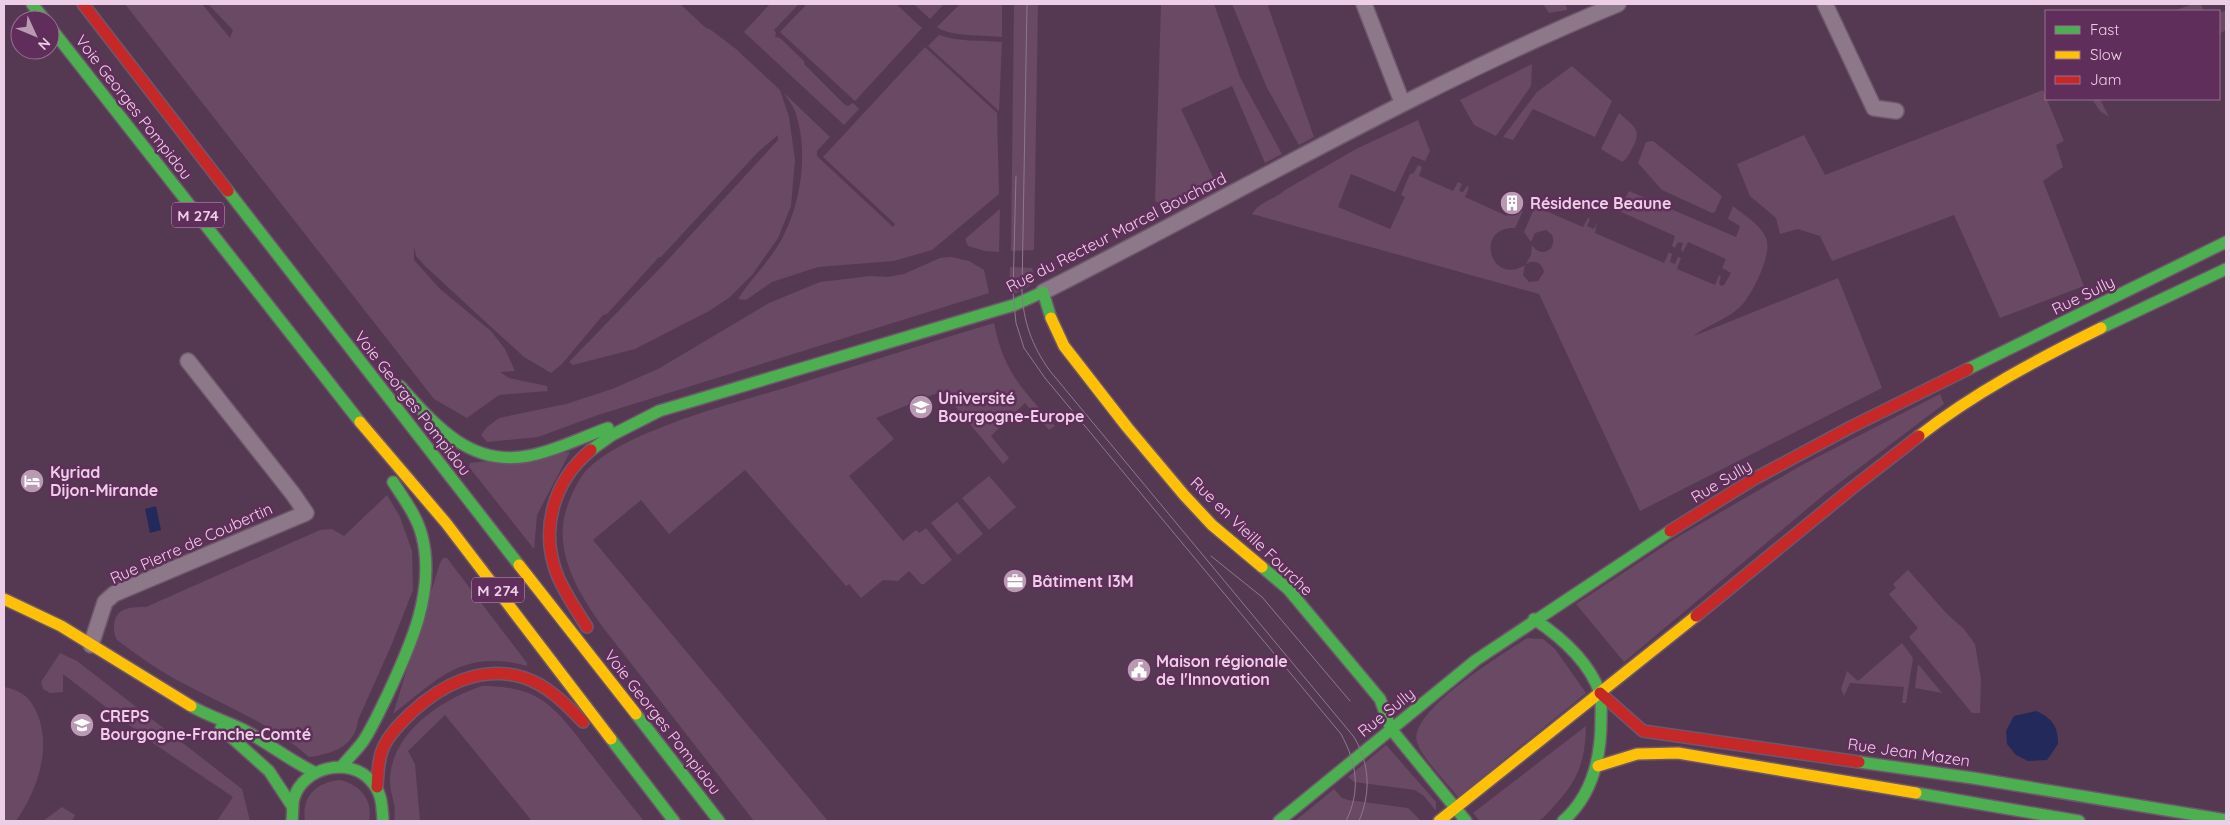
<svg xmlns="http://www.w3.org/2000/svg" width="2230" height="825" font-family="Quicksand,sans-serif">
  <style>
    .green { fill: #694964 }
    .water { fill: #23295b }
    .lines { fill: none; stroke-linecap: round; stroke-linejoin: round }
    .street-casing { stroke: #6e576b; stroke-width: 18 }
    .fast-casing { stroke: #6e576b; stroke-width: 14 }
    .slow-casing { stroke: #6e576b; stroke-width: 14 }
    .jam-casing { stroke: #6e576b; stroke-width: 14 }
    .street { stroke: #8d788a; stroke-width: 15 }
    .fast { stroke: #4caf50; stroke-width: 11 }
    .slow { stroke: #ffc107; stroke-width: 11 }
    .jam { stroke: #c62828; stroke-width: 11 }
    .tram { stroke: #8d798b; stroke-width: 1 }
    .labels { text-anchor: middle; dominant-baseline: central; stroke-width: 5; stroke-linejoin: round; paint-order: stroke }
    .shield { fill: #602e5a; stroke: #c39ebd; stroke-width: 1 }
    .shield-label { font-size: 15px; font-weight: bold; fill: #edcee7 }
    .street-label { font-size: 16px; fill: #edcee7; stroke: #602e5a }
    .poi-label { font-size: 16px; font-weight: bold; fill: #edcee7; stroke: #602e5a; text-anchor: start }
  </style>
  <rect width="100%" height="100%" fill="#553952"/>
  <g class="green">
    <polygon points="125,4 202,4 230,38 233,30 208,4 680,4 706,28 711,30 736,49 780,90 789,117 795,160 791,206 778,238 752,275 730,297 709,311 635,349 573,365 569,362 664,264 778,140 778,135 758,152 661,257 659,257 607,314 603,315 562,364 551,373 524,357 477,314 425,266 416,256 414,246 414,260 440,289 491,331 505,349 515,371 500,372 509,378 547,386 548,391 499,395 467,418 434,399"/>
    <polygon points="770,4 799,4 774,30 776,33 775,37 780,38 804,61 804,64 844,104 848,106 853,103 859,109 844,125 744,32"/>
    <polygon points="807,4 896,4 922,28 855,101 780,32"/>
    <polygon points="914,4 944,4 930,19"/>
    <path d="M960 4H1002V37C986 35 949 37 937 27Z"/>
    <polygon points="1014,4 1038,4 1034,250 1011,251"/>
    <polygon points="1161,4 1214,4 1240,77 1282,154 1265,163 1232,86 1181,109 1218,188 1163,205 1155,201"/>
    <polygon points="1232,4 1274,4 1268,6 1314,137 1299,145 1267,88"/>
    <polygon points="1543,4 1566,4 1567,10 1549,13"/>
    <polygon points="2193,4 2201,4 2204,11 2176,10"/>
    <polygon points="2226,10 2226,30 2219,34 2219,13"/>
    <path d="M939 35C958 42 981 40 1002 42L999 111 928 46Z"/>
    <path d="M925 47 997 113 999 194 932 250 894 261 818 267 772 282 746 300 738 299C748 283 762 269 773 253 800 216 811 152 794 109 791 103 787 98 784 93L830 137 817 151V156L893 227 895 224 823 157Z"/>
    <polygon points="1532,64 1531,86 1496,136 1474,125 1460,100"/>
    <polygon points="1572,66 1612,101 1595,137 1533,109 1513,140 1503,137 1537,92"/>
    <polygon points="2043,90 2064,141 2056,145 2063,167 2043,181 2084,286 2000,318 1954,215 1832,261 1820,236 1798,229 1780,234 1776,218 1750,196 1737,164 1804,135 1825,175"/>
    <polygon points="2092,99 2100,99 2109,117 2100,111"/>
    <path d="M1619 113C1634 127 1643 129 1632 149 1629 154 1627 159 1622 162L1601 149Z"/>
    <path d="M1418 120 1430 151 1425 161 1412 156 1395 192 1351 174 1338 207 1390 229 1405 197 1401 195 1410 174 1414 173 1418 165 1422 167 1419 176 1453 191 1458 182 1462 184 1459 191 1463 192 1467 186 1469 187 1465 197 1507 216 1512 206 1516 207 1513 214 1517 215 1520 210 1523 211 1515 228C1474 226 1490 287 1525 265L1523 275 1529 282 1538 281 1544 272C1542 263 1535 259 1526 264L1531 255 1532 245C1541 259 1558 250 1552 235L1546 230 1535 233 1531 242 1524 232 1536 204 1543 207 1547 200 1550 202 1546 211 1583 227 1588 218 1590 219 1587 226 1594 229 1597 222 1595 233 1664 263 1669 252 1672 254 1670 262 1675 264 1678 257 1681 258 1677 269 1715 285 1719 275 1721 277 1719 283 1721 286 1724 285 1731 273 1722 268 1726 259 1688 242 1683 252 1681 250 1683 243 1678 242 1675 248 1672 246 1675 236 1619 211 1629 191 1736 237 1740 226 1728 219 1733 206C1744 215 1761 225 1766 238 1773 254 1752 295 1740 307 1728 319 1707 325 1694 336L1838 278 1882 388 1640 511 1539 294 1252 214C1260 201 1274 200 1285 190L1356 149Z"/>
    <polygon points="1653,141 1722,196 1715,212 1712,213 1662,190 1638,163 1646,142"/>
    <polygon points="1000,209 999,252 985,251 968,246 965,239"/>
    <polygon points="951,257 969,261 984,270 989,293 595,416 538,437 487,442 481,435 487,427 499,418 566,404 612,389 658,369 769,303 820,282 870,276 888,277 904,274 940,258"/>
    <polygon points="1010,267 1032,268 1034,275 1031,285 1016,293 1009,292"/>
    <path d="M994 323C1004 373 1022 388 1055 426L1049 430 1025 403 991 436 1009 458 1003 464 946 395 937 393 876 418 894 439 849 476 903 541 916 530 919 533 926 528 952 560 924 584H921L909 571 898 581 883 580 861 598 849 584 846 586 745 470 669 534 641 500 593 540 828 821H754L605 630C577 591 549 547 570 499 574 490 578 480 585 472 622 431 734 403 788 387 857 365 925 344 994 323Z"/>
    <polygon points="1940,394 1944,404 1826,493 1624,662 1576,604 1676,538 1802,465"/>
    <polygon points="570,452 537,515 534,549 469,467 470,463"/>
    <polygon points="989,476 1016,507 989,530 962,498"/>
    <path d="M387 495 400 517 412 551 413 590 391 646 358 720C355 747 332 754 309 757 270 722 220 704 175 679 155 668 136 654 117 640 112 630 112 613 126 609 132 607 140 607 146 607L320 530 332 529 344 536Z"/>
    <polygon points="957,502 983,534 958,555 931,523"/>
    <path d="M443 558H447L527 663V666C463 649 440 677 393 714L440 563Z"/>
    <polygon points="1908,570 1947,614 1964,629 1975,644 1981,679 1980,713 1972,713 1909,637 1918,628 1889,594 1896,588 1893,584"/>
    <path d="M1527 638 1543 639 1555 649 1586 693 1458 797C1448 784 1421 757 1417 742 1408 711 1504 653 1527 638Z"/>
    <polygon points="1902,643 1913,658 1906,703 1902,703 1904,687 1850,683 1844,696 1841,689 1847,671 1858,681"/>
    <polygon points="60,653 77,661 242,789 250,821 217,821 233,797 150,741 63,674 63,692 50,693 43,689 41,682"/>
    <polygon points="1918,664 1942,693 1915,688"/>
    <path d="M482 686C501 686 518 688 535 696 558 708 575 734 591 754 609 777 626 799 644 821H532L445 715 408 751 415 764 420 821H394C397 807 391 797 390 783 389 734 440 700 482 686Z"/>
    <path d="M4 687C20 690 29 696 36 711 53 747 37 791 16 821H4Z"/>
    <path d="M1586 726C1585 772 1573 786 1543 818L1537 821H1480L1473 813Z"/>
    <polygon points="1386,745 1436,802 1436,811 1424,796 1415,790 1354,782 1348,777"/>
    <path d="M340 780C360 785 373 799 369 821H305C301 797 316 782 340 780Z"/>
    <polygon points="1334,789 1342,798 1348,800 1408,808 1421,821 1295,821"/>
    <polygon points="62,807 75,815 72,821 43,821"/>
  </g>
  <g class="water">
    <polygon points="156,506 161,530 150,533 145,509"/>
    <path d="M2036 711C2052 718 2058 726 2058 744L2047 760 2028 761 2016 755 2007 744 2006 731 2014 716Z"/>
  </g>
  <g class="lines">
    <g class="street-casing">
      <g id="street">
        <polyline points="1364,4 1402,102"/>
        <polyline points="1825,4 1874,108 1896,111"/>
        <path d="M1043 292C1235 195 1419 86 1618 4"/>
        <polyline points="91,645 105,602 114,594 306,513 293,494 188,361"/>
      </g>
    </g>
    <g class="fast-casing">
      <g id="fast">
        <polyline points="32,4 45,20"/>
        <polyline points="50,27 360,422"/>
        <polyline points="228,191 519,565"/>
        <polyline points="2101,328 2226,269"/>
        <polyline points="1968,369 2226,242"/>
        <path d="M400 386C435 425 470 467 528 456 556 451 582 437 608 428"/>
        <polyline points="659,411 1014,305 1043,292 1051,318"/>
        <polyline points="591,450 612,435 659,411"/>
        <polyline points="1262,567 1288,589 1380,699 1391,729 1466,821"/>
        <path d="M1534 619C1561 637 1589 661 1600 693 1602 701 1601 711 1601 720 1601 758 1593 795 1563 821"/>
        <path d="M191 706C208 716 226 721 244 730 268 743 289 760 314 772"/>
        <polyline points="636,714 719,821"/>
        <polyline points="221,728 269,771 292,806"/>
        <polyline points="611,739 674,821"/>
        <polyline points="1859,762 1973,778 2226,820"/>
        <path d="M342 766C349 757 358 749 364 740 373 726 380 710 387 696 410 647 436 591 422 536 417 516 404 499 393 482"/>
        <polyline points="1916,793 2079,821"/>
        <path d="M292 821C293 814 292 804 294 798 303 767 350 756 371 781 382 792 382 806 383 821"/>
        <polyline points="1279,821 1476,660 1670,531"/>
      </g>
    </g>
    <g class="slow-casing">
      <g id="slow">
        <polyline points="1051,318 1064,346 1127,427 1184,495 1212,525 1262,567"/>
        <polyline points="360,422 446,523 611,739"/>
        <path d="M1919 436C1974 393 2038 359 2101 328"/>
        <polyline points="519,565 636,714"/>
        <polyline points="4,599 61,626 191,706"/>
        <polyline points="1598,766 1637,754 1678,753 1916,793"/>
        <polyline points="1439,821 1696,616"/>
      </g>
    </g>
    <g class="jam-casing">
      <g id="jam">
        <polyline points="83,4 228,191"/>
        <polyline points="1670,531 1754,479 1851,427 1968,369"/>
        <polyline points="1696,616 1851,489 1919,436"/>
        <path d="M587 627C577 611 566 595 558 577 539 531 553 481 591 450"/>
        <polyline points="1600,693 1643,731 1859,762"/>
        <path d="M377 787C378 773 378 758 384 746 390 733 401 723 411 713 441 685 480 665 522 677 546 684 566 704 583 722"/>
      </g>
    </g>
    <use href="#street" class="street"/>
    <use href="#fast" class="fast"/>
    <use href="#slow" class="slow"/>
    <use href="#jam" class="jam"/>
    <g class="tram">
      <path d="M1027 4 1022 291C1023 321 1032 346 1050 371L1354 737C1370 764 1371 793 1359 821"/>
      <path d="M1016 176 1013 293 1016 323 1024 348 1045 378 1341 734C1357 763 1361 791 1346 821"/>
      <polyline points="1211,556 1262,597 1350,701"/>
    </g>
  </g>
  <defs>
    <g id="building-disc" transform="scale(1.25)"><circle r="9.5" fill="#b89ab3" stroke="#602e5a"/><path d="M-4-6H4V6H1V3H-1V6H-4ZM-2.5-4.3h1.7v1.8h-1.7ZM.8-4.3h1.7v1.8H.8ZM-2.5-1h1.7V.8h-1.7ZM.8-1h1.7V.8H.8Z" fill="#fff"/></g>
    <g id="university-disc" transform="scale(1.25)"><circle r="9.5" fill="#b89ab3" stroke="#602e5a"/><path d="M0-5L7-2L0 1L-7-2ZM-4 1L0 2.5L4 1V4Q0 6-4 4Z" fill="#fff"/></g>
    <g id="hotel-disc" transform="scale(1.25)"><circle r="9.5" fill="#b89ab3" stroke="#602e5a"/><path d="M-6-4.5h1.5V1H6V5H4.5V3h-9V5H-6ZM-4 0a1.8 1.8 0 1 1 3.6 0ZM.5 0V-2.5h3Q6-2.5 6 0Z" fill="#fff"/></g>
    <g id="office-disc" transform="scale(1.25)"><circle r="9.5" fill="#b89ab3" stroke="#602e5a"/><path d="M-6-3h4V-5.5h4V-3h4V5H-6ZM-1-4.5V-3h2v-1.5ZM-6 0V1H6V0Z" fill="#fff"/></g>
    <g id="civic-disc" transform="scale(1.25)"><circle r="9.5" fill="#b89ab3" stroke="#602e5a"/><path d="M-.6-6.5H3V-4.5H.6V-3L4-1V1h2V6H-6V1h2V-1L-.6-3ZM-1.2 2.5V6h2.4V2.5Z" fill="#fff"/></g>
  </defs>
  <g fill-rule="evenodd">
    <use href="#building-disc" x="1512" y="203"/>
    <use href="#university-disc" x="921" y="407"/>
    <use href="#hotel-disc" x="32" y="481"/>
    <use href="#office-disc" x="1015" y="581"/>
    <use href="#civic-disc" x="1139" y="670"/>
    <use href="#university-disc" x="82" y="725"/>
  </g>
  <g class="labels">
    <g class="shield">
      <rect x="172" y="202.5" width="52" height="25" rx="4"/>
      <rect x="472" y="577.5" width="52" height="25" rx="4"/>
    </g>
    <g class="shield-label">
      <text x="198" y="215">M 274</text>
      <text x="498" y="590">M 274</text>
    </g>
    <g class="street-label">
      <text transform="translate(134 107) rotate(52)">Voie Georges Pompidou</text>
      <text transform="translate(1116 232) rotate(-27)">Rue du Recteur Marcel Bouchard</text>
      <text transform="translate(2083 295) rotate(-26)">Rue Sully</text>
      <text transform="translate(413 403) rotate(52)">Voie Georges Pompidou</text>
      <text transform="translate(1721 481) rotate(-31)">Rue Sully</text>
      <text transform="translate(1252 536) rotate(44)">Rue en Vieille Fourche</text>
      <text transform="translate(191 543) rotate(-24)">Rue Pierre de Coubertin</text>
      <text transform="translate(1386 712) rotate(-39)">Rue Sully</text>
      <text transform="translate(663 722) rotate(52)">Voie Georges Pompidou</text>
      <text transform="translate(1909 752) rotate(8)">Rue Jean Mazen</text>
    </g>
    <g class="poi-label">
      <text x="1530" y="203">Résidence Beaune</text>
      <text x="938" y="398">Université<tspan x="938" dy="18">Bourgogne-Europe</tspan></text>
      <text x="50" y="472">Kyriad<tspan x="50" dy="18">Dijon-Mirande</tspan></text>
      <text x="1032" y="581">Bâtiment I3M</text>
      <text x="1156" y="661">Maison régionale<tspan x="1156" dy="18">de l'Innovation</tspan></text>
      <text x="100" y="716">CREPS<tspan x="100" dy="18">Bourgogne-Franche-Comté</tspan></text>
    </g>
  </g>
  <rect width="2230" height="825" fill="none" stroke="#edcee7" stroke-width="10"/>
  <rect x="2045" y="10" width="175" height="90" fill="#602e5a" stroke="#986e92"/>
  <rect x="2055" y="26" width="25" height="8" fill="#4caf50" stroke="#986e92"/>
  <text x="2090" y="35" font-size="15" fill="#edcee7">Fast</text>
  <rect x="2055" y="51" width="25" height="8" fill="#ffc107" stroke="#986e92"/>
  <text x="2090" y="60" font-size="15" fill="#edcee7">Slow</text>
  <rect x="2055" y="76" width="25" height="8" fill="#c62828" stroke="#986e92"/>
  <text x="2090" y="85" font-size="15" fill="#edcee7">Jam</text>
  <g transform="translate(35 35) rotate(134)"><circle r="24" fill="#602e5a" stroke="#986e92"/>
  <path d="M0-4L9 19L0 12L-9 19Z" fill="#b89ab3"/>
  <text y="-8" font-size="14" font-weight="bold" text-anchor="middle" fill="#edcee7">N</text>
  </g>
</svg>
